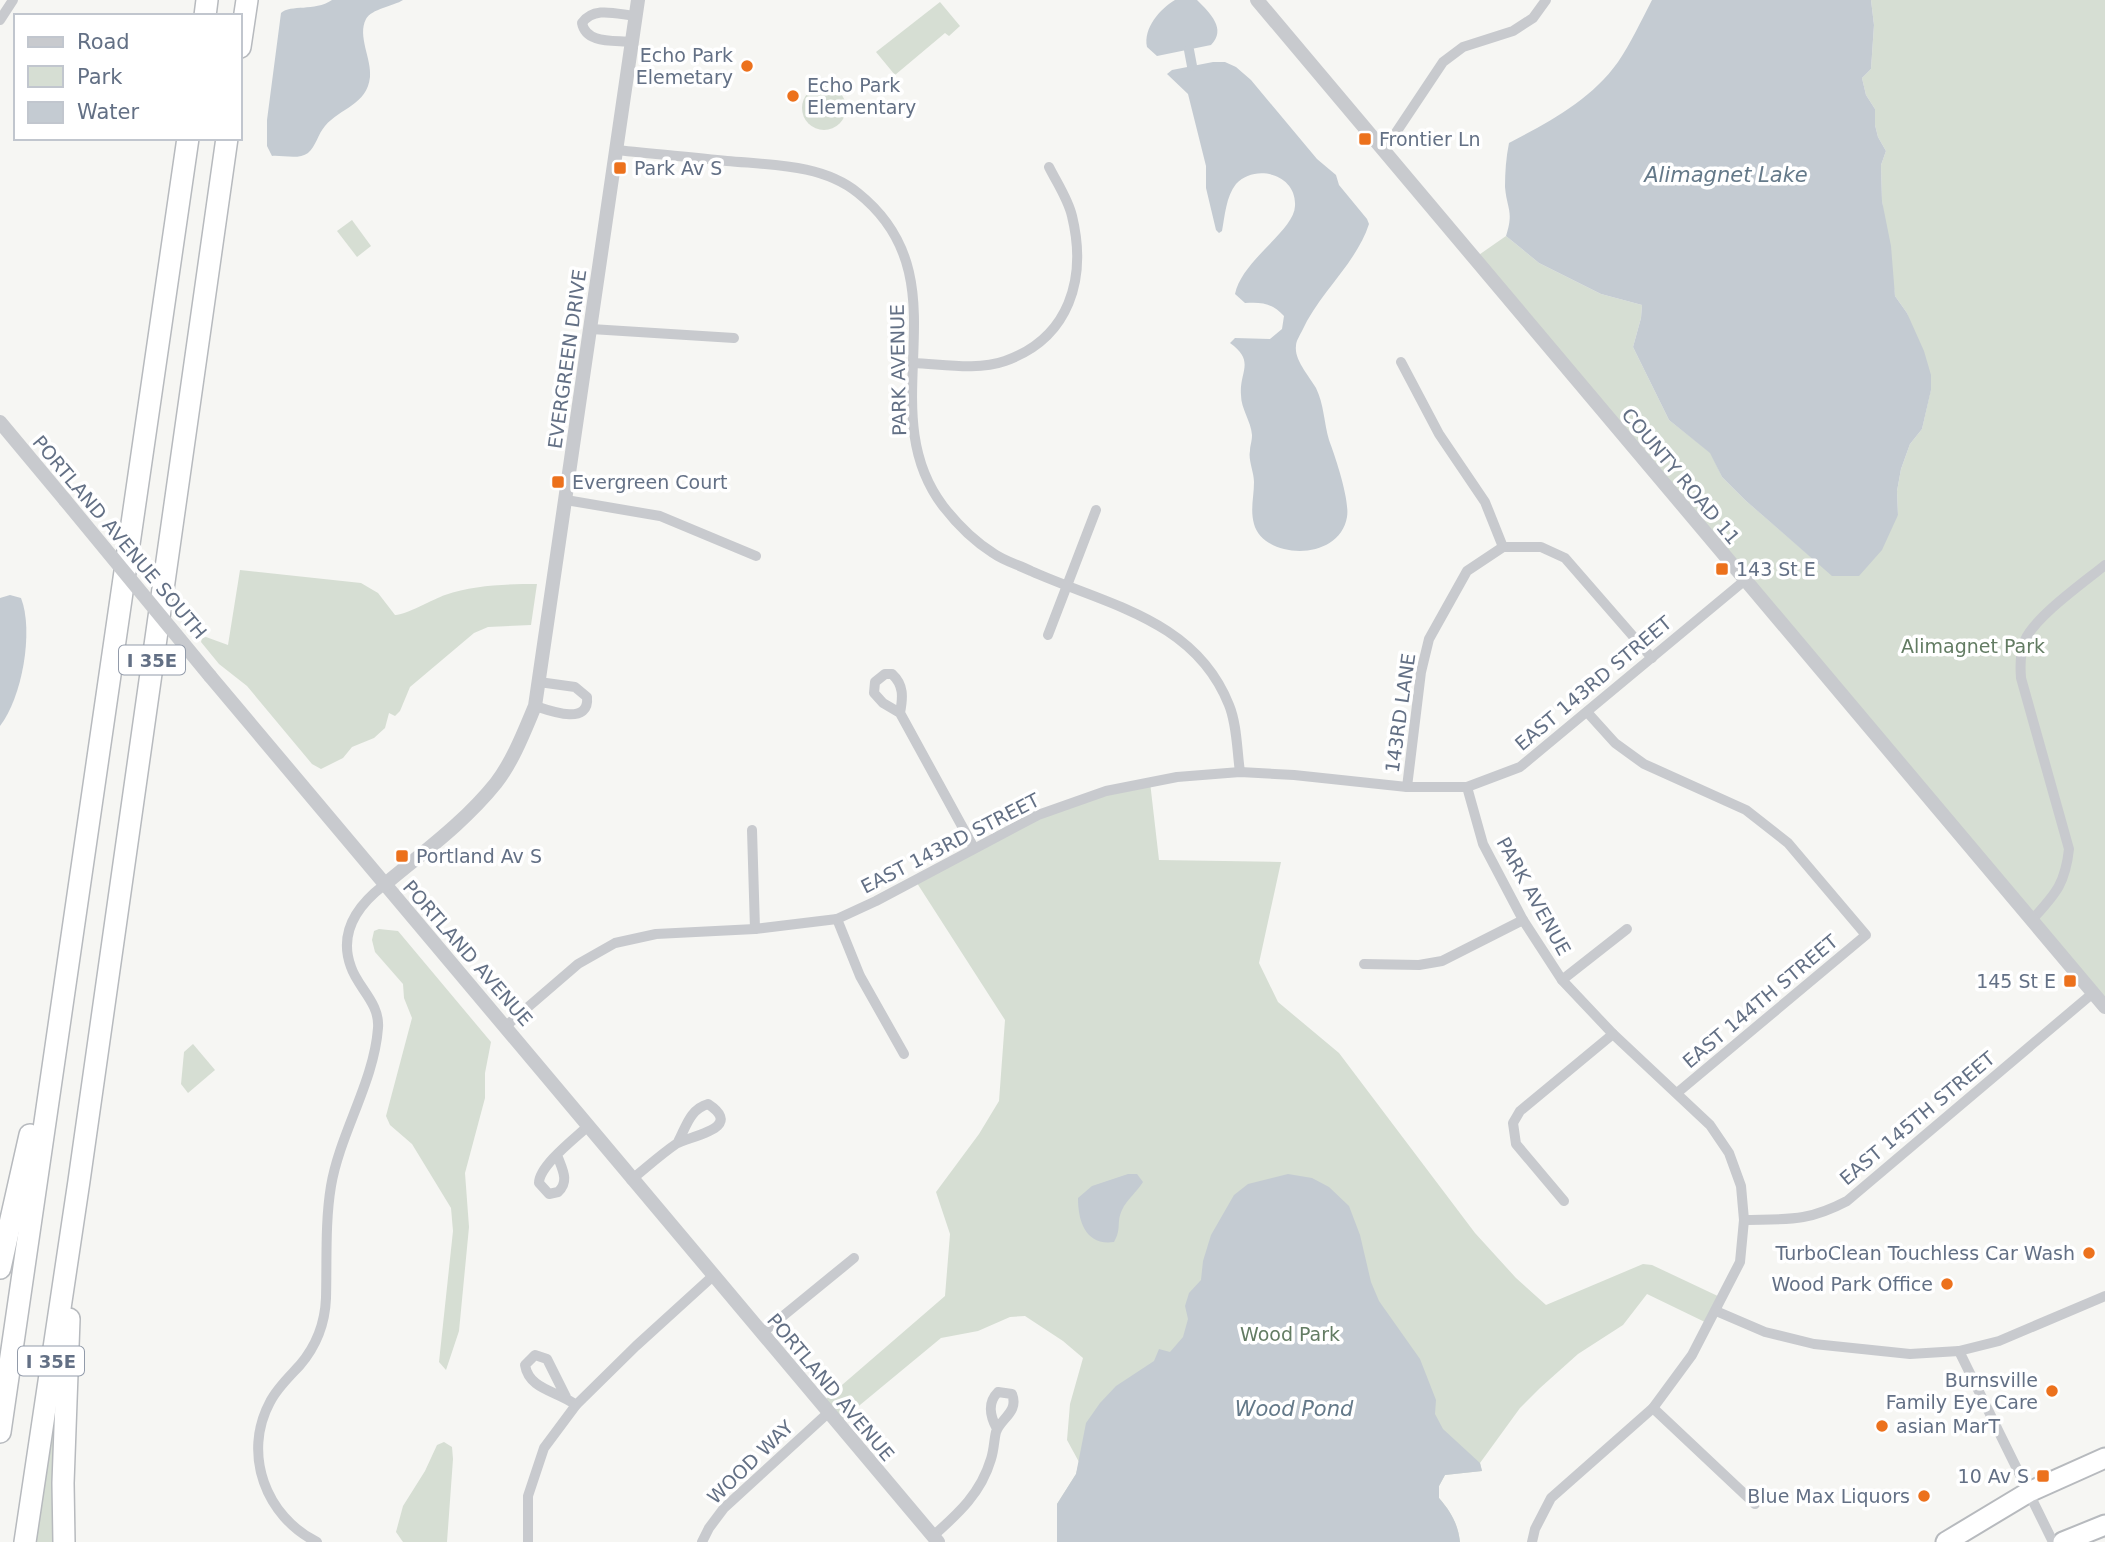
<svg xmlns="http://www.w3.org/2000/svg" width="2105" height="1542" font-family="'DejaVu Sans',sans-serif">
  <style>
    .green { fill: #d6ded3 }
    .water { fill: #c4cbd2 }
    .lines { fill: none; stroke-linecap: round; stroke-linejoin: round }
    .canal { stroke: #c4cbd2; stroke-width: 10 }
    .trunk-casing { stroke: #b7babe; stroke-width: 23 }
    .motorway-casing { stroke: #b7babe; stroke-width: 24 }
    .minor { stroke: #c8cace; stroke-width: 10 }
    .tertiary { stroke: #c8cace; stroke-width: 14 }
    .trunk { stroke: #fff; stroke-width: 19 }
    .motorway { stroke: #fff; stroke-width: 21 }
    .tertiary-bridge { stroke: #c8cace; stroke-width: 14 }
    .poi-dot { fill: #ec711c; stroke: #fff; stroke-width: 2.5 }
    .labels { text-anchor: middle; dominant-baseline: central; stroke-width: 7; stroke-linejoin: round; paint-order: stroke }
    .shield { fill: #fff; stroke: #929baa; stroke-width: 2 }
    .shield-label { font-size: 18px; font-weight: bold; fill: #637085 }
    .poi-label { font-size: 19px; fill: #637085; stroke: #fff; text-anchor: end }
    .street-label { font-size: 19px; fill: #637085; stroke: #fff }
    .park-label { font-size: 19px; fill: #637c63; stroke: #fff }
    .water-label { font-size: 21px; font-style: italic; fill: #647989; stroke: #fff }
  </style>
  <rect width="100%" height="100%" fill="#f6f6f3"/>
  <g class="green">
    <polygon points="1871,0 2105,0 2105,1007 1473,259 1506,236 1539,263 1601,294 1642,305 1641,318 1633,347 1669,420 1711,453 1722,477 1745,500 1811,557 1898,515 1897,491 1901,469 1910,444 1922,429 1931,389 1907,313 1895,296 1882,201 1881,165 1886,151 1878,137 1875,125 1875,109 1866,95 1862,78 1871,69 1874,25"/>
    <polygon points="940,2 960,26 949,36 945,33 895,75 876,52"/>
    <circle cx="824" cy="108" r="22"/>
    <polygon points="352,220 371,246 357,257 337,231"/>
    <path d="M240 570 361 583 378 593 395 615C403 616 434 599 445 595 474 585 506 584 537 584L531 625 488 627 474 633 410 687 400 711 395 716 389 713 385 728 374 738 352 747 343 758 321 769 312 764 247 686 219 664 201 642 202 638 206 637 228 645Z"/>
    <path d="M1150 782 1159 860 1281 862 1259 963 1278 1002 1339 1053 1475 1233 1516 1278 1546 1305 1643 1264 1652 1265 1722 1298 1709 1324 1647 1294 1623 1325 1578 1354 1540 1388 1520 1408 1480 1463 1482 1471 1445 1475 1439 1486V1498C1451 1512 1458 1524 1460 1542H1057V1504L1076 1474 1079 1462 1067 1440 1070 1404 1083 1358 1063 1341 1025 1316 1010 1317 978 1331 941 1338 837 1424 820 1404 945 1296 950 1234 936 1192 979 1134 999 1101 1005 1020 915 880 1038 815Z"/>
    <polygon points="379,929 398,931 491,1042 485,1073 485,1098 465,1173 469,1227 459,1331 446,1370 439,1362 453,1231 451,1208 412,1144 390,1125 386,1116 412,1018 404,998 403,984 375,952 372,940 374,931"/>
    <polygon points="193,1044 215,1070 188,1093 181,1084 184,1052"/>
    <polygon points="60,1377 59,1542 35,1542"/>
    <polygon points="444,1442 452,1447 453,1459 447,1542 403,1542 396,1532 403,1506 425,1471 437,1445"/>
  </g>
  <g class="water">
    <path d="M332 0H403C394 6 371 9 366 19 357 36 372 59 370 77 367 105 340 108 325 126 318 134 316 146 308 153 299 160 282 155 272 156L267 146V120L281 13C291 4 314 12 332 0Z"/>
    <path d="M1175 0H1197C1210 13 1227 29 1211 45L1157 56 1147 47C1143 28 1160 9 1175 0Z"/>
    <path d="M1652 0H1871L1874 25 1871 69 1862 78 1866 95 1875 109V125L1878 137 1886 151 1881 165 1882 201 1891 246 1895 296 1907 313 1924 351 1931 375V390L1922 429 1910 444 1901 469 1897 491 1898 515 1882 550 1859 576H1832L1745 500 1722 477 1710 453 1669 420 1633 347 1641 318 1642 305 1601 294 1539 263 1506 236C1514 211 1507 210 1505 187 1505 172 1506 158 1509 143 1549 122 1591 100 1618 62 1631 43 1641 21 1652 0Z"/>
    <path d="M1213 62H1225L1236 67 1251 80 1317 159 1336 175 1339 185 1367 219 1369 224C1356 264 1319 293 1302 331 1300 335 1296 341 1296 346 1294 360 1310 377 1316 388 1324 404 1324 423 1329 440 1335 456 1350 500 1347 517 1339 563 1263 559 1254 524 1250 509 1254 497 1254 482 1254 472 1248 460 1250 451 1250 445 1252 442 1252 435 1251 421 1241 409 1241 395 1239 371 1256 362 1230 343L1235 338 1270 339 1282 329 1284 316C1272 303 1262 302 1245 303L1235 294C1242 260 1294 231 1295 206 1297 174 1255 163 1236 184 1226 197 1225 215 1222 231L1219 233 1216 230 1206 188V166L1188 94 1167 74 1172 70Z"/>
    <path d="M10 595 21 598C34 631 22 698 0 726V598Z"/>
    <path d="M1128 1174H1137L1143 1182C1137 1192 1127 1199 1122 1210 1116 1223 1122 1228 1114 1242 1086 1246 1078 1222 1078 1198L1092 1186Z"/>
    <path d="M1288 1174 1312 1178 1329 1187 1349 1206 1360 1235 1371 1282 1379 1301 1420 1359 1436 1400 1435 1414 1443 1429 1480 1463 1482 1471 1445 1475 1439 1486V1498C1451 1512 1458 1524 1460 1542H1057V1504L1076 1474 1086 1423 1100 1403 1116 1386 1154 1361 1159 1349 1170 1352 1183 1337 1188 1319 1185 1306 1189 1293 1201 1280 1203 1261 1211 1235 1234 1195 1248 1184Z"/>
  </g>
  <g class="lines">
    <polyline class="canal" points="1189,50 1192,66"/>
    <g class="trunk-casing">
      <g id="trunk">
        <polyline points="1946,1542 2029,1492 2105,1458"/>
        <polyline points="2063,1542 2105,1525"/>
      </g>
    </g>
    <g class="motorway-casing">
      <g id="motorway">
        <polyline points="205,16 207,0"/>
        <polyline points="240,47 247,0"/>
        <polyline points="0,1268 30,1135"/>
        <polyline points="0,1432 188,138"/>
        <polyline points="25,1542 79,1181 227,138"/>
        <polyline points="64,1542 63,1483 69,1319"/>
      </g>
    </g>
    <g class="minor">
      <polyline points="0,20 13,0"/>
      <path d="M631 42C614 40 586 44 582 23 594 6 616 14 635 16"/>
      <path d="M617 150C653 154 690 157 727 161 771 165 823 164 858 193 968 281 868 407 943 506 957 524 974 541 993 553 1004 561 1019 565 1031 571 1107 605 1195 619 1229 705 1237 724 1237 751 1240 772"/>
      <polyline points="1383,152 1443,62 1463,47 1513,31 1533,18 1546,0"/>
      <polyline points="591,329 734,338"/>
      <polyline points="1401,362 1439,434 1485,502 1503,547"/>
      <path d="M913 363C942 364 977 371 1005 361 1070 338 1087 278 1072 216 1068 199 1057 183 1049 167"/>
      <polyline points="566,500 660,516 756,556"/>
      <polyline points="1503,547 1541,547 1565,558 1652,658"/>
      <polyline points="1048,635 1096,510"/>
      <path d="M535 706C550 711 590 726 587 697L575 687 539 682"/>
      <polyline points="1587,712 1615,743 1644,764 1746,810 1788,843 1866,935 1677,1093"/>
      <path d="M900 713 883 703 874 693 875 682 885 674H892C904 685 903 697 900 713L974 848"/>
      <polyline points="1407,787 1421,672 1429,639 1467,571 1503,547"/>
      <polyline points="1467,787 1483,844 1523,920 1562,980 1613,1034 1710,1125 1729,1153 1741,1186 1744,1220 1740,1262 1692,1355 1653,1408 1551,1498 1535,1529 1532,1542"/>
      <polyline points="752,830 755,929"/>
      <polyline points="837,919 860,976 904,1054"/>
      <path d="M2031 921C2054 895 2065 886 2069 849L2021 678C2020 665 2020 652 2025 640 2036 616 2083 583 2105 565"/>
      <polyline points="1364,964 1419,965 1442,961 1523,920"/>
      <polyline points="1562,980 1627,929"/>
      <polyline points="506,1026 578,964 615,943 656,934 755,929 837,919 876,901 1038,815 1106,791 1177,777 1240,772 1294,775 1407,787 1467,787 1520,767 1744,581"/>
      <path d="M557 1155C562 1169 570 1181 558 1192L549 1194 539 1183C539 1166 574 1139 587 1127"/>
      <path d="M631 1180C646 1168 660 1155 676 1144 688 1136 746 1129 708 1104 690 1109 686 1127 678 1142"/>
      <polyline points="1564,1201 1516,1144 1513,1123 1520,1111 1613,1034"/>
      <path d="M1744 1220C1788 1219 1807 1222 1847 1201L2093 993"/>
      <polyline points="1716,1311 1765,1332 1814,1344 1910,1354 1959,1351 1999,1341 2105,1296"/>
      <polyline points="761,1334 854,1258"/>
      <polyline points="1959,1351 2053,1542"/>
      <path d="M566 1397 547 1359 535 1355 525 1365C529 1390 558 1391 576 1405"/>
      <polyline points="1653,1408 1755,1504"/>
      <path d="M933 1536C959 1513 981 1493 991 1459 994 1450 994 1440 996 1432 1001 1418 1019 1412 1012 1394L998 1392C987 1403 990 1416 997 1429"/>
      <path d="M317 1542C266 1517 242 1454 270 1402 277 1388 289 1377 300 1365 317 1345 325 1324 326 1298 327 1261 325 1222 331 1186 340 1133 374 1082 378 1028 380 1003 358 988 351 967 338 932 358 905 384 885"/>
      <polyline points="528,1542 528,1496 544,1448 576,1405 636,1346 713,1276"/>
      <polyline points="702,1542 709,1528 724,1508 828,1413"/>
    </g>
    <g class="tertiary">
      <polyline points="1257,0 2105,1007"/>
      <polyline points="0,422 65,500"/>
      <polyline points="210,676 938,1542"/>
      <path d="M384 885C422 853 464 823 496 783 513 761 524 732 535 706L638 0"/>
    </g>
    <use href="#trunk" class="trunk"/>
    <use href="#motorway" class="motorway"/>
    <polyline class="tertiary-bridge" points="65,500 210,676"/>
  </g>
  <g class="poi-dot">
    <circle cx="747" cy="66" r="7"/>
    <circle cx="793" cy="96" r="7"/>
    <rect x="1358" y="132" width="14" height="14" rx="3.5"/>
    <rect x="613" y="161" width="14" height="14" rx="3.5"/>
    <rect x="551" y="475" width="14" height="14" rx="3.5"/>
    <rect x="1715" y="562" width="14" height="14" rx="3.5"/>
    <rect x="395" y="849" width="14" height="14" rx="3.5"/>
    <rect x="2063" y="974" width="14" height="14" rx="3.5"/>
    <circle cx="2089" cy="1253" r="7"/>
    <circle cx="1947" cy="1284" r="7"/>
    <circle cx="2052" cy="1391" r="7"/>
    <circle cx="1882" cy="1426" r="7"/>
    <rect x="2036" y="1469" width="14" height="14" rx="3.5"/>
    <circle cx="1924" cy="1496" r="7"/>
  </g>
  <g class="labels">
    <g class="shield">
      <rect x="119" y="645.5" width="66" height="29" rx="5"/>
      <rect x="18" y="1346.5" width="66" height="29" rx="5"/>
    </g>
    <g class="shield-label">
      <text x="152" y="660">I 35E</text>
      <text x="51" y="1361">I 35E</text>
    </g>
    <g class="poi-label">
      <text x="733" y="55">Echo Park<tspan x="733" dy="22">Elemetary</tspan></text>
      <text x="807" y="85" text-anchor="start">Echo Park<tspan x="807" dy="22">Elementary</tspan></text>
      <text x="1379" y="139" text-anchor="start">Frontier Ln</text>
      <text x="634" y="168" text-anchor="start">Park Av S</text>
      <text x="572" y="482" text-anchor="start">Evergreen Court</text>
      <text x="1736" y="569" text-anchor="start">143 St E</text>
      <text x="416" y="856" text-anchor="start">Portland Av S</text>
      <text x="2056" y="981">145 St E</text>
      <text x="2075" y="1253">TurboClean Touchless Car Wash</text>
      <text x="1933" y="1284">Wood Park Office</text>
      <text x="2038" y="1380">Burnsville<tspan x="2038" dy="22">Family Eye Care</tspan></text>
      <text x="1896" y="1426" text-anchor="start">asian MarT</text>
      <text x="2029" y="1476">10 Av S</text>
      <text x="1910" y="1496">Blue Max Liquors</text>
    </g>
    <g class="street-label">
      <text transform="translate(567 359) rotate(-82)">EVERGREEN DRIVE</text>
      <text transform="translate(898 370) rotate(-91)">PARK AVENUE</text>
      <text transform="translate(1681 476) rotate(50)">COUNTY ROAD 11</text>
      <text transform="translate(120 537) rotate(50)">PORTLAND AVENUE SOUTH</text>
      <text transform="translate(1593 683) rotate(-40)">EAST 143RD STREET</text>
      <text transform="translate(1400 713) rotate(-82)">143RD LANE</text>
      <text transform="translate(950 843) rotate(-27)">EAST 143RD STREET</text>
      <text transform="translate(1534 896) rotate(61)">PARK AVENUE</text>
      <text transform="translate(468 953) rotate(49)">PORTLAND AVENUE</text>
      <text transform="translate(1760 1001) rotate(-40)">EAST 144TH STREET</text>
      <text transform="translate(1917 1118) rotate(-40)">EAST 145TH STREET</text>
      <text transform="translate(831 1387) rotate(50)">PORTLAND AVENUE</text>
      <text transform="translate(750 1462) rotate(-44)">WOOD WAY</text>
    </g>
    <g class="park-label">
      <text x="1973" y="646">Alimagnet Park</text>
      <text x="1290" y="1334">Wood Park</text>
    </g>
    <g class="water-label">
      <text x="1726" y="175">Alimagnet Lake</text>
      <text x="1294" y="1409">Wood Pond</text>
    </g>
  </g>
  <rect x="14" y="14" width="228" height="126" fill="#ffffff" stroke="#c1c6ce" stroke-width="2"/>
  <rect x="28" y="37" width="35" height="10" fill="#c8cace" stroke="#c1c6ce" stroke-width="2"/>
  <text x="77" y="49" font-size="21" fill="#637085">Road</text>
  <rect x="28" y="66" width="35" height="21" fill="#d6ded3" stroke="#c1c6ce" stroke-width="2"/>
  <text x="77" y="84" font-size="21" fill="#637085">Park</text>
  <rect x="28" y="102" width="35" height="21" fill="#c4cbd2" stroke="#c1c6ce" stroke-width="2"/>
  <text x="77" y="119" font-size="21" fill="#637085">Water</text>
</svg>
